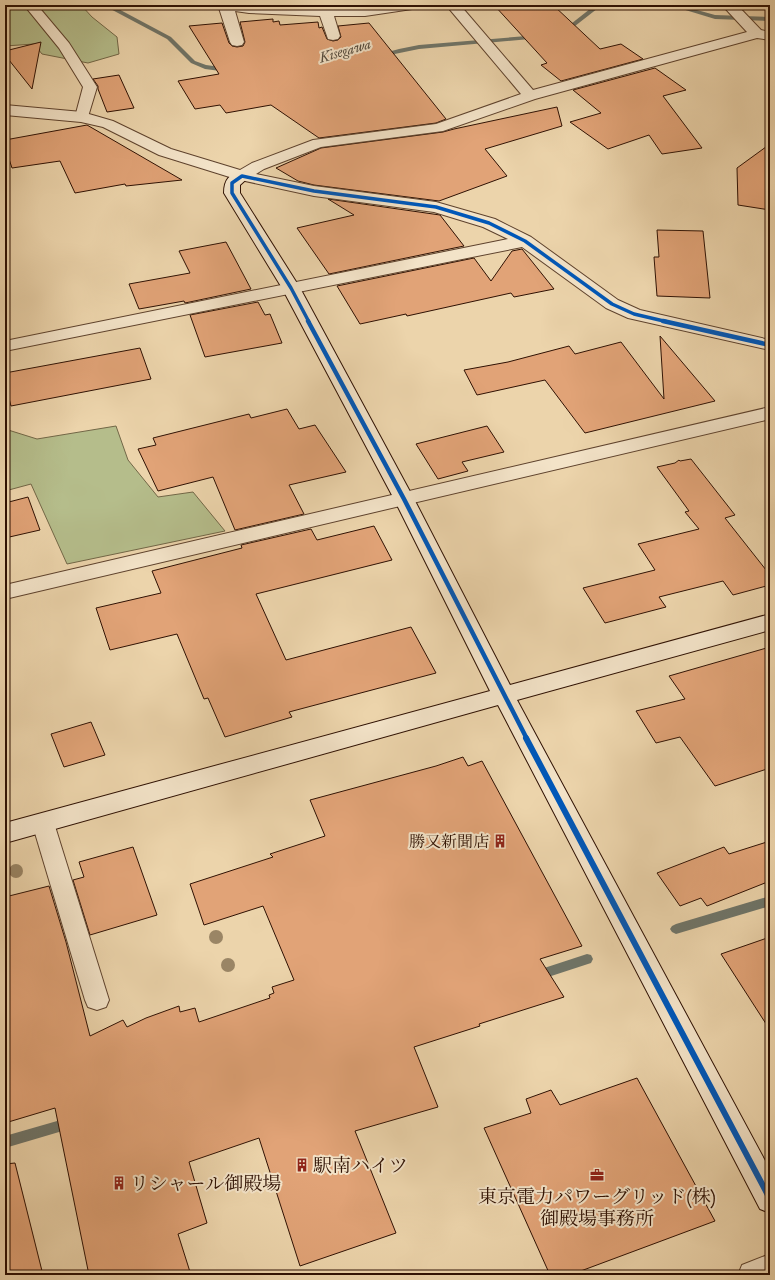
<svg xmlns="http://www.w3.org/2000/svg" width="775" height="1280" font-family="'IM FELL Great Primer','Noto Serif JP',serif">
  <style>
    .green { fill: #b5bd8b; stroke: #726747 }
    .lines { fill: none; stroke-linecap: round; stroke-linejoin: round }
    .stream { fill: #6f7569; fill-rule: evenodd }
    .building { fill: #e1a377; stroke: #2f1103 }
    .lane-casing { stroke: #5e422d; stroke-width: 2 }
    .street-casing { stroke: #5e422d; stroke-width: 2 }
    .secondary-casing { stroke: #2f1103; stroke-width: 2 }
    .lane { fill: #f3e3c8; fill-rule: evenodd }
    .street { fill: #f3e3c8; fill-rule: evenodd }
    .secondary { fill: #f3e3c8; fill-rule: evenodd }
    .cycleway-far2-casing { stroke: #f3e3c8; stroke-width: 5.5 }
    .cycleway-far1-casing { stroke: #f3e3c8; stroke-width: 7 }
    .cycleway-casing { stroke: #f3e3c8; stroke-width: 8 }
    .cycleway-far2 { stroke: #0057b8; stroke-width: 3.5 }
    .cycleway-far1 { stroke: #0057b8; stroke-width: 4.5 }
    .cycleway { stroke: #0057b8; stroke-width: 6 }
    .tree { fill: #9a8565 }
    .labels { text-anchor: middle; dominant-baseline: central; stroke-width: 4; stroke-linejoin: round; paint-order: stroke }
    .far-water-label { font-size: 14px; font-style: italic; fill: #544b3e; stroke: #f3e3c8 }
    .poi-label { font-size: 16px; fill: #2f1103; stroke: #f3e3c8; text-anchor: end }
    .near-poi-label { font-size: 19px; fill: #2f1103; stroke: #f3e3c8; text-anchor: start }
  </style>
  <rect width="100%" height="100%" fill="#ecd4ab"/>
  <filter id="stains"><feTurbulence type="fractalNoise" baseFrequency=".005" numOctaves="4"/><feColorMatrix values="0 0 0 0 .2 0 0 0 0 .09 0 0 0 0 .02 0 0 0 .5 -.17"/></filter>
  <radialGradient id="worn" r=".72"><stop offset=".6" stop-color="#630" stop-opacity="0"/><stop offset="1" stop-color="#630" stop-opacity=".3"/></radialGradient>
  <g class="green">
    <polygon points="5,5 81,5 92,17 117,37 119,54 88,63 42,54 34,44 5,46"/>
    <polygon points="116,426 128,460 158,497 193,492 225,531 67,564 31,484 5,491 5,429 37,439"/>
  </g>
  <g class="lines">
    <g class="stream">
      <polygon points="103,5 111,5 171,37 195,61 206,65 228,68 231,70 228,72 205,69 191,63 167,39"/>
      <polygon points="595,5 602,5 566,33 562,33 562,31"/>
      <polygon points="669,5 679,5 715,15 770,17 770,21 715,19"/>
      <polygon points="539,35 541,36 541,38 419,49 380,57 377,55 399,49 419,45"/>
      <polygon points="770,896 770,906 676,934 672,932 670,929 672,926 676,924"/>
      <polygon points="587,954 591,955 593,959 591,963 536,981 532,980 530,976 532,972"/>
      <polygon points="71,1117 76,1119 77,1123 76,1127 5,1148 5,1136"/>
    </g>
  </g>
  <g class="building">
    <polygon points="494,5 553,5 600,49 621,44 643,59 561,81 541,65 547,63"/>
    <polygon points="273,19 273,22 279,21 280,25 318,22 319,28 322,27 327,39 333,41 338,40 341,37 338,26 369,23 446,119 436,123 319,138 271,105 226,113 220,105 195,109 178,81 219,74 189,26 222,23 229,43 232,46 237,47 243,46 245,42 240,22"/>
    <polygon points="41,42 32,89 5,55 5,51"/>
    <polygon points="655,68 686,90 663,96 702,148 662,154 649,135 608,149 570,122 601,113 573,90"/>
    <polygon points="119,75 134,108 107,112 98,89 98,86 93,79"/>
    <polygon points="557,107 562,126 485,149 507,176 439,201 314,185 298,181 276,168 321,148 443,132 454,129"/>
    <polygon points="87,125 182,180 126,186 125,184 75,193 60,161 12,168 5,147 5,140"/>
    <polygon points="770,144 770,210 738,205 737,168"/>
    <polygon points="328,199 440,215 464,246 329,274 297,228 354,215"/>
    <polygon points="657,230 703,231 710,298 657,296 654,257 659,257"/>
    <polygon points="226,242 251,289 185,303 184,301 139,309 129,284 190,273 179,251"/>
    <polygon points="522,249 554,289 514,297 511,293 407,316 406,314 360,324 337,286 474,258 491,281 512,251"/>
    <polygon points="258,302 265,315 270,314 282,343 205,357 190,315"/>
    <polygon points="660,336 715,401 585,433 545,380 477,395 464,370 508,362 569,346 575,354 621,342 664,399"/>
    <polygon points="140,348 151,379 11,406 5,383 5,373"/>
    <polygon points="287,409 299,429 315,425 346,472 289,485 304,514 235,530 213,477 158,491 138,449 156,445 153,438 249,414 251,418"/>
    <polygon points="487,426 504,452 462,462 468,471 438,479 416,444"/>
    <polygon points="691,459 735,515 725,518 770,575 770,585 733,595 723,581 659,597 666,607 605,623 583,588 655,570 638,544 699,529 685,512 689,511 657,467 675,463 679,460 680,461"/>
    <polygon points="28,497 40,530 5,538 5,503"/>
    <polygon points="374,526 392,560 256,594 286,660 411,627 436,673 289,712 292,717 225,737 208,698 204,699 177,634 110,650 96,608 161,593 152,571 242,548 241,545 311,529 317,540"/>
    <polygon points="770,647 770,768 715,786 680,737 656,743 636,711 685,699 669,676"/>
    <polygon points="91,722 105,755 64,767 51,734"/>
    <polygon points="463,757 468,766 482,761 582,946 540,959 564,997 479,1024 480,1026 414,1047 438,1107 355,1131 396,1233 300,1266 259,1138 189,1162 207,1223 178,1234 191,1275 89,1275 55,1108 5,1123 5,897 49,886 66,942 90,1036 123,1020 127,1027 146,1018 179,1006 180,1012 195,1008 199,1022 270,998 269,995 274,993 272,987 294,980 263,906 204,925 190,884 273,857 270,854 325,836 310,800 436,766"/>
    <polygon points="770,841 770,881 707,906 701,898 680,906 657,873 724,847 729,854"/>
    <polygon points="133,847 157,915 90,935 73,880 84,877 79,862"/>
    <polygon points="770,937 770,1030 721,954"/>
    <polygon points="637,1078 715,1221 570,1275 550,1275 484,1128 531,1113 526,1099 551,1090 560,1105"/>
    <polygon points="15,1163 43,1275 5,1275 5,1164"/>
  </g>
  <g class="lines">
    <g class="lane-casing">
      <g id="lane">
        <polygon points="24,5 37,5 69,43 97,87 87,120 82,121 77,120 75,117 83,87 59,48"/>
        <polygon points="43,814 51,817 54,823 109,1000 106,1007 97,1010 88,1007 85,1000 32,823 35,817"/>
      </g>
    </g>
    <g class="street-casing">
      <g id="street">
        <path d="M218 5C257 5 295 8 334 8 362 8 390 5 419 5L417 8 412 9 365 16H334L340 36 338 39 333 40 328 39 320 16 249 13 235 11 244 42 242 45 237 46 232 45 230 42Z"/>
        <polygon points="446,5 460,5 533,90 747,32 722,5 737,5 761,30 770,32 770,40 757,38 535,99 443,131 321,147 264,169 256,174 314,186 436,202 495,219 531,237 618,300 640,310 770,340 770,350 628,318 606,308 522,247 5,351 5,341 508,239 483,227 434,212 314,196 236,179 159,155 103,127 81,122 5,115 5,105 82,112 113,121 171,149 240,170 252,163 313,140 436,124 521,94"/>
        <polygon points="770,407 770,419 5,599 5,585"/>
        <polygon points="770,1254 770,1275 738,1275 742,1265"/>
      </g>
    </g>
    <g class="secondary-casing">
      <path id="secondary" d="M242 171 248 173 250 176 240 185V193L300 288 414 499 510 685 770 614V630L517 700 770 1170V1213L760 1209 498 705 5 843V823L490 691 394 499 282 288 224 193C224 180 229 174 242 171Z"/>
    </g>
    <use href="#lane" class="lane"/>
    <use href="#street" class="street"/>
    <use href="#secondary" class="secondary"/>
    <g class="cycleway-far2-casing">
      <polyline id="cycleway-far2" points="309,322 291,288 232,193 232,183 242,176 314,191 436,207 489,223 525,241 612,304 634,314 668,322"/>
    </g>
    <g class="cycleway-far1-casing">
      <g id="cycleway-far1">
        <polyline points="308,321 404,499 527,739"/>
        <polyline points="663,321 770,345"/>
      </g>
    </g>
    <g class="cycleway-casing">
      <polyline id="cycleway" points="526,738 770,1199"/>
    </g>
    <use href="#cycleway-far2" class="cycleway-far2"/>
    <use href="#cycleway-far1" class="cycleway-far1"/>
    <use href="#cycleway" class="cycleway"/>
  </g>
  <g class="tree">
    <circle cx="16" cy="871" r="7"/>
    <circle cx="216" cy="937" r="7"/>
    <circle cx="228" cy="965" r="7"/>
  </g>
  <defs>
    <g id="building-bare" transform="scale(1.08)"><path d="M-4-6H4V6H1V3H-1V6H-4ZM-2.5-4.3h1.7v1.8h-1.7ZM.8-4.3h1.7v1.8H.8ZM-2.5-1h1.7V.8h-1.7ZM.8-1h1.7V.8H.8Z" fill="#8f2418" stroke="#f3e3c8" stroke-width="2.5" paint-order="stroke"/></g>
    <g id="office-bare" transform="scale(1.08)"><path d="M-6-3h4V-5.5h4V-3h4V5H-6ZM-1-4.5V-3h2v-1.5ZM-6 0V1H6V0Z" fill="#8f2418" stroke="#f3e3c8" stroke-width="2.5" paint-order="stroke"/></g>
  </defs>
  <g fill-rule="evenodd">
    <use href="#building-bare" x="500" y="841"/>
    <use href="#building-bare" x="302" y="1165"/>
    <use href="#office-bare" x="597" y="1175"/>
    <use href="#building-bare" x="119" y="1183"/>
  </g>
  <g class="labels">
    <g class="far-water-label">
      <text transform="translate(345 51) rotate(-16)">Kisegawa</text>
    </g>
    <g class="poi-label">
      <text x="489" y="841">勝又新聞店</text>
    </g>
    <g class="near-poi-label">
      <text x="313" y="1165">駅南ハイツ</text>
      <text x="130" y="1183">リシャール御殿場</text>
      <text x="597" y="1196" text-anchor="middle">東京電力パワーグリッド(株)<tspan x="597" dy="22">御殿場事務所</tspan></text>
    </g>
  </g>
  <rect width="775" height="1280" fill="none" stroke="#ecd4ab" stroke-width="20"/>
  <rect x="6" y="6" width="763" height="1268" fill="none" stroke="#2f1103" stroke-width="2"/>
  <rect x="10" y="10" width="755" height="1260" fill="none" stroke="#2f1103"/>
  <rect width="100%" height="100%" filter="url(#stains)"/>
  <rect width="100%" height="100%" fill="url(#worn)"/>
</svg>
